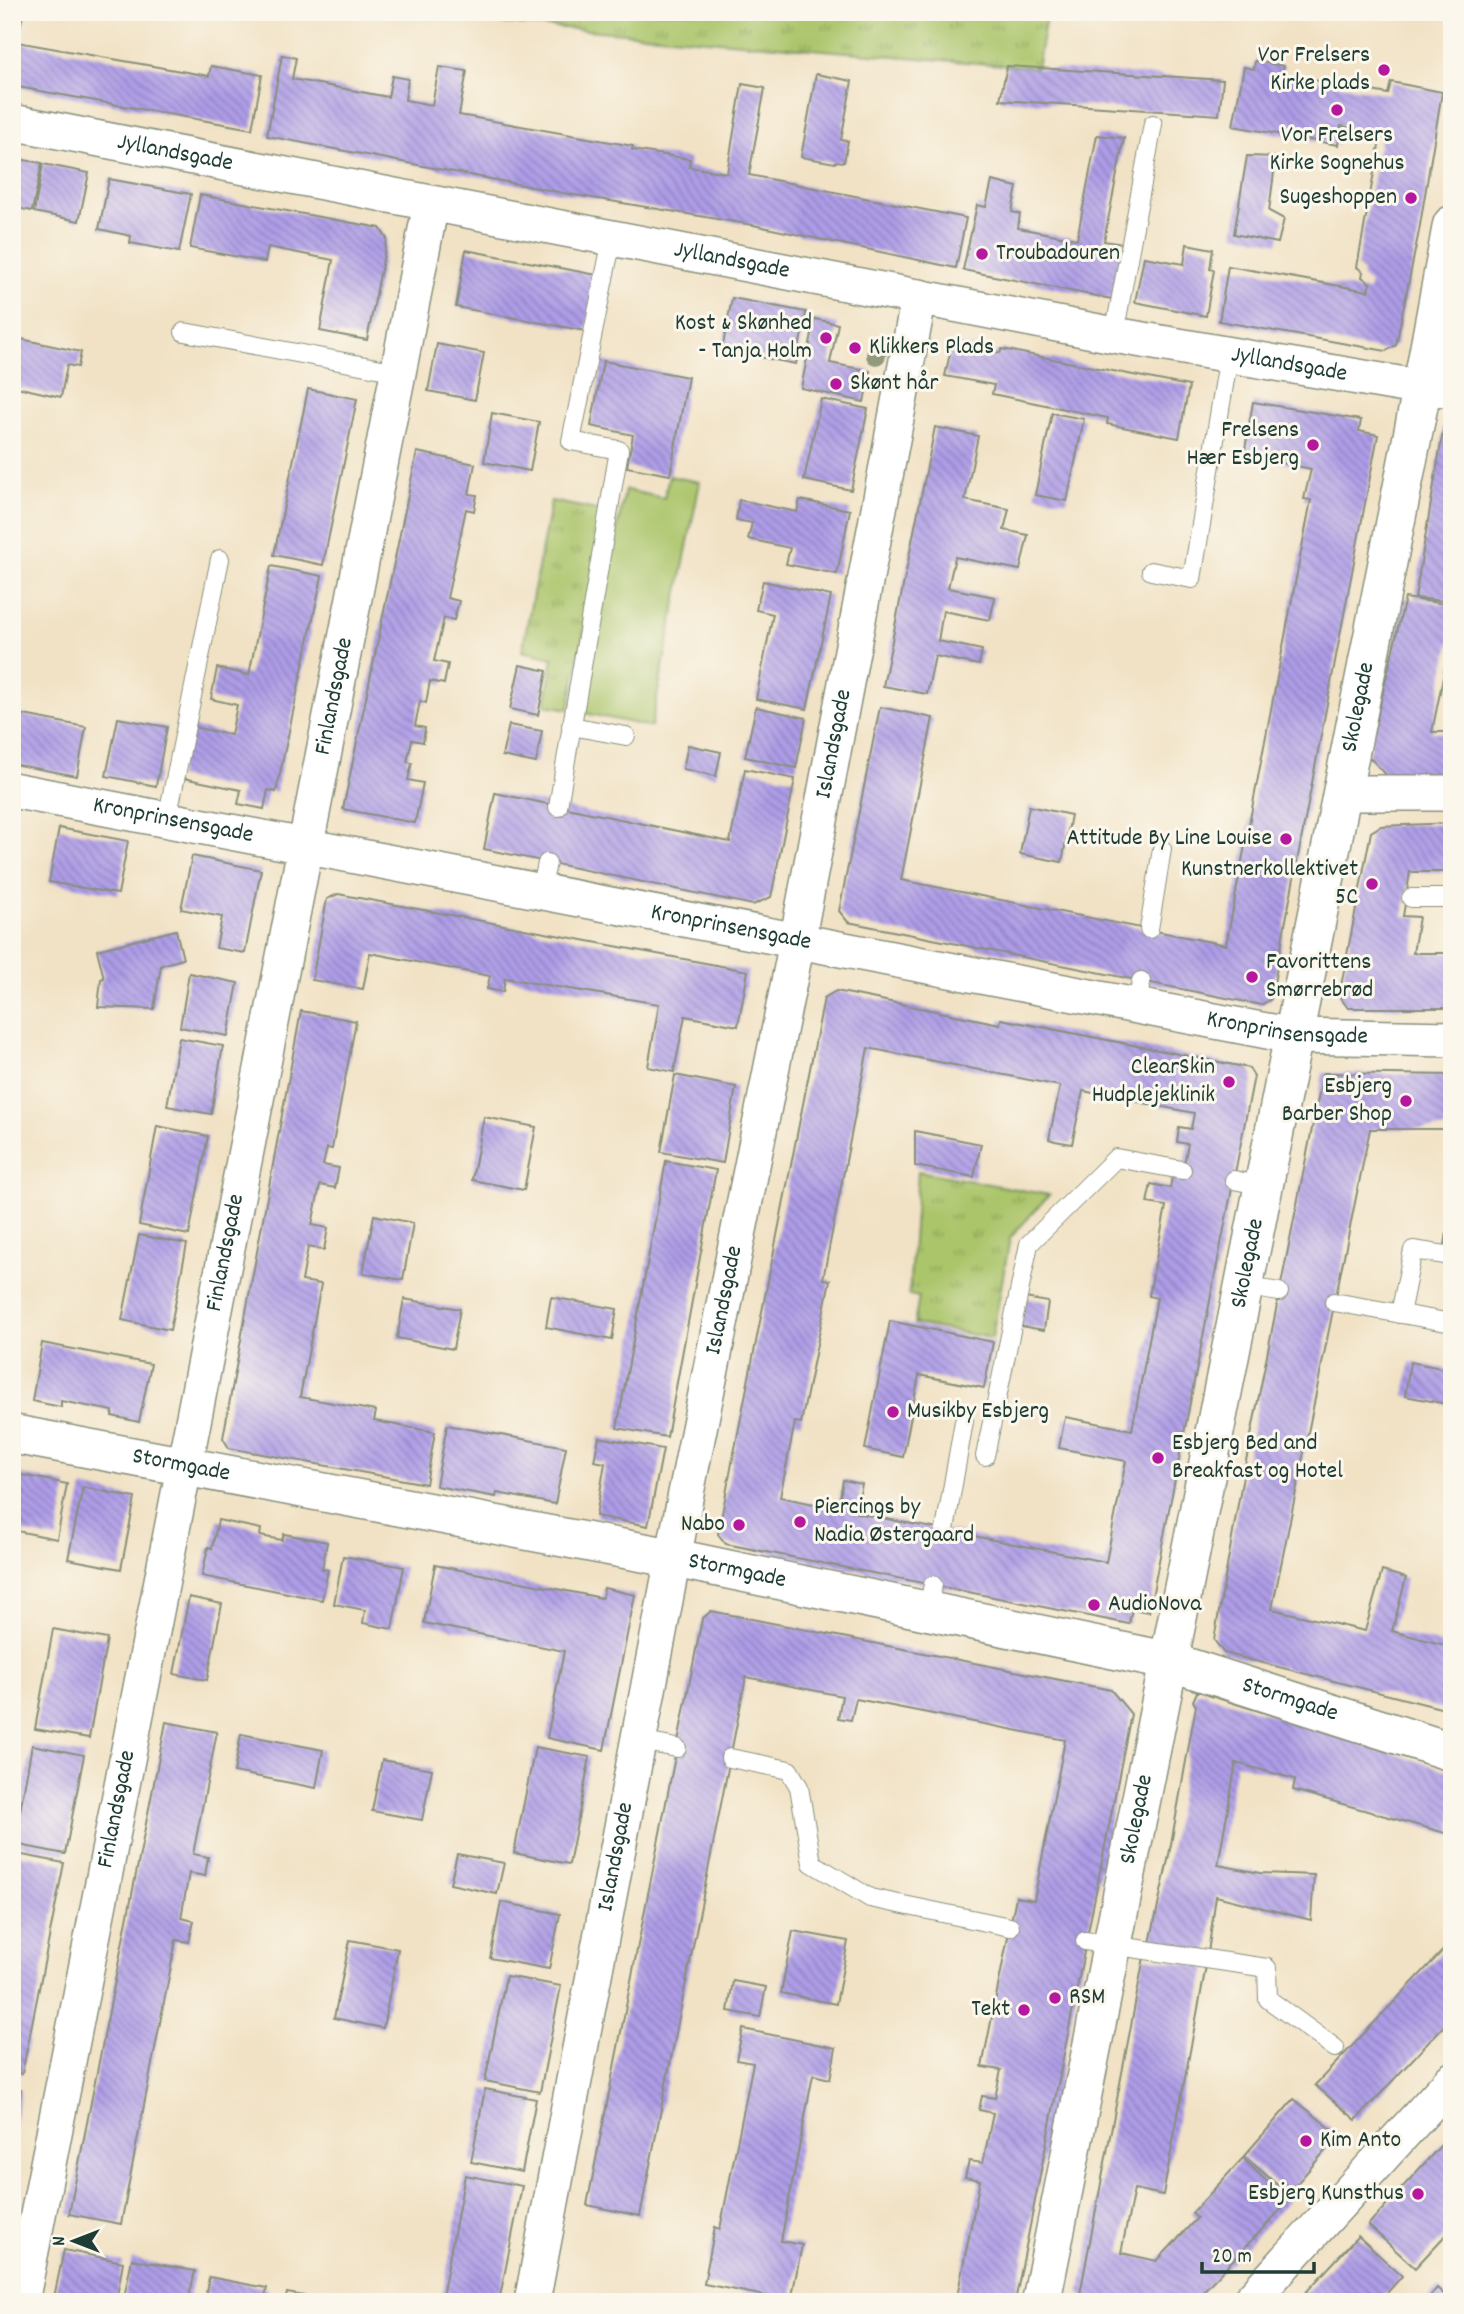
<svg xmlns="http://www.w3.org/2000/svg" width="1464" height="2314" font-family="Dekko,sans-serif">
  <style>
    .grass { fill: url(#grass-tufts); stroke: #658150; stroke-width: 2 }
    .garden { fill: #abc56b; stroke: #658150; stroke-width: 2 }
    .building { fill: url(#building-back-hatch); fill-rule: evenodd }
    .lines { fill: none; stroke-linecap: round; stroke-linejoin: round }
    .lane-casing { stroke: #88907c; stroke-width: 20 }
    .street-casing { stroke: #88907c; stroke-width: 38 }
    .secondary-casing { stroke: #88907c; stroke-width: 41 }
    .lane { stroke: #fff; stroke-width: 18 }
    .street { stroke: #fff; stroke-width: 35 }
    .secondary { stroke: #fff; stroke-width: 38 }
    .tree { fill: #919a7d }
    .poi-dot { fill: #b5179e; stroke: #fbf7ec; stroke-width: 2.5 }
    .labels { text-anchor: middle; dominant-baseline: central; stroke-width: 6; stroke-linejoin: round; paint-order: stroke }
    .poi-label { font-size: 24px; fill: #1f3d34; stroke: #fbf7ec; text-anchor: end }
    .street-label { font-size: 24px; fill: #1f3d34; stroke: #fbf7ec }
  </style>
  <defs>
    <pattern id="grass-tufts" width="24" height="20" patternUnits="userSpaceOnUse" patternTransform="scale(1.75)"><rect width="24" height="20" fill="#abc56b"/><path d="M3 7l-1-3M5 7V3M7 7l1-3M15 17l-1-3M17 17v-4M19 17l1-3" fill="none" stroke="#8ba159"/></pattern>
    <pattern id="building-back-hatch" width="6" height="6" patternUnits="userSpaceOnUse" patternTransform="scale(1.75)"><rect width="6" height="6" fill="#ae9ce7"/><path d="M-1 5l2 2M0 0l6 6M5-1l2 2" fill="none" stroke="#8d80bc"/></pattern>
  </defs>
  <rect width="100%" height="100%" fill="#fbf7ec"/>
  <filter id="ink" filterUnits="userSpaceOnUse"><feTurbulence type="fractalNoise" baseFrequency=".0143" numOctaves="2"/><feDisplacementMap in="SourceGraphic" scale="14" xChannelSelector="R" yChannelSelector="G"/><feConvolveMatrix kernelMatrix="1 2 1 2 8 2 1 2 1" color-interpolation-filters="sRGB"/></filter>
  <filter id="wash" filterUnits="userSpaceOnUse"><feTurbulence type="fractalNoise" baseFrequency=".00686" numOctaves="4" result="noise"/><feDisplacementMap in="SourceGraphic" scale="28" xChannelSelector="R" yChannelSelector="G"/><feGaussianBlur stdDeviation="1.57" result="paint"/><feColorMatrix in="noise" values="0 0 0 0 0 0 0 0 0 0 0 0 0 0 0 0 0 1.4 0 .05"/><feComposite in="paint" operator="in"/></filter>
  <g filter="url(#wash)">
    <rect width="100%" height="100%" fill="#f1e2c5"/>
    <g class="grass">
      <polygon points="373,12 1047,12 1037,68"/>
      <polygon points="551,501 607,512 569,709 545,705 553,658 522,651"/>
      <polygon points="918,1171 1049,1195 1010,1238 992,1338 914,1324 919,1297 909,1295"/>
    </g>
    <polygon class="garden" points="669,476 700,482 651,727 580,712 625,490 664,498"/>
    <g id="blocks">
      <g class="building">
        <polygon points="12,12 23,14 17,42 209,76 211,66 262,75 252,129 12,86"/>
        <polygon points="282,55 296,58 292,79 388,97 392,76 408,79 405,100 432,105 439,67 467,71 459,115 633,146 632,150 690,159 689,167 727,173 742,84 765,88 749,175 966,218 956,268 753,225 569,194 267,136"/>
        <polygon points="1255,61 1284,66 1282,74 1388,94 1391,82 1442,92 1419,231 1396,345 1386,351 1219,321 1228,266 1368,291 1370,283 1362,277 1363,272 1357,267 1381,134 1341,126 1338,145 1233,126 1244,67 1254,69"/>
        <polygon points="1007,66 1223,80 1219,115 1000,100"/>
        <polygon points="816,74 852,81 841,140 848,141 844,162 836,161 835,163 801,157"/>
        <polygon points="1097,135 1124,138 1104,241 1123,244 1112,299 963,270 977,205 986,207 992,181 1017,187 1012,212 1020,214 1018,228 1077,239"/>
        <polygon points="1247,156 1276,157 1269,211 1284,219 1278,243 1234,234"/>
        <polygon points="12,158 42,163 32,211 12,207"/>
        <polygon points="43,164 89,173 79,221 34,212"/>
        <polygon points="109,179 191,194 179,252 130,243 131,236 99,229"/>
        <polygon points="200,195 380,228 387,239 367,340 320,331 333,260 268,247 265,262 190,248"/>
        <polygon points="1187,244 1213,249 1210,269 1214,270 1206,316 1135,302 1144,257 1184,264"/>
        <polygon points="466,250 597,275 586,331 456,307"/>
        <polygon points="732,298 806,312 796,364 722,350"/>
        <polygon points="815,319 838,324 830,363 870,371 864,402 801,388"/>
        <polygon points="21,339 81,352 78,367 67,365 61,397 12,386"/>
        <polygon points="437,344 484,353 475,400 428,391"/>
        <polygon points="952,344 1000,353 1002,349 1189,386 1179,438 1107,424 1108,418 992,394 994,385 945,376"/>
        <polygon points="603,361 688,377 670,475 627,467 633,435 591,426"/>
        <polygon points="308,389 357,399 323,565 274,555"/>
        <polygon points="821,399 868,409 851,490 804,480"/>
        <polygon points="1253,402 1361,420 1359,431 1378,435 1271,999 1261,1005 848,922 839,911 880,707 933,718 901,880 1226,945 1311,500 1304,499 1311,469 1244,455"/>
        <polygon points="492,413 539,422 530,471 484,462"/>
        <polygon points="1052,413 1084,419 1067,501 1035,495"/>
        <polygon points="1452,415 1452,602 1415,598 1445,419"/>
        <polygon points="935,427 978,436 965,500 1009,509 1004,530 1028,535 1020,570 955,557 948,588 995,597 990,620 943,611 938,641 982,650 979,665 935,656 927,694 883,686"/>
        <polygon points="417,452 475,464 469,494 477,495 474,511 466,509 447,598 459,601 454,620 444,618 434,661 448,664 444,684 430,681 426,703 420,701 415,726 425,728 423,742 412,740 407,762 412,763 408,780 423,783 415,823 343,809"/>
        <polygon points="739,500 797,512 800,500 850,510 837,574 786,564 790,548 748,539 752,523 736,520"/>
        <polygon points="271,566 322,576 276,792 268,790 264,809 238,804 241,790 178,777 188,726 231,735 237,705 211,699 217,668 249,675"/>
        <polygon points="763,581 831,596 807,709 756,699 773,614 756,610"/>
        <polygon points="1405,598 1452,605 1452,633 1432,732 1452,732 1452,788 1399,788 1368,756"/>
        <polygon points="520,665 547,671 538,715 510,709"/>
        <polygon points="756,707 806,718 796,768 745,757"/>
        <polygon points="19,714 86,727 77,776 12,764 12,747"/>
        <polygon points="118,718 167,727 156,786 106,776"/>
        <polygon points="509,725 542,731 536,763 502,756"/>
        <polygon points="688,745 721,752 716,776 683,769"/>
        <polygon points="745,769 795,779 771,897 753,905 484,849 495,793 730,842"/>
        <polygon points="1029,806 1071,815 1062,862 1020,854"/>
        <polygon points="1452,823 1452,872 1410,872 1403,916 1419,917 1413,953 1452,953 1452,1008 1348,1008 1339,996 1371,832 1381,826"/>
        <polygon points="59,828 128,841 118,894 49,882"/>
        <polygon points="192,856 261,870 245,953 216,948 222,917 181,909"/>
        <polygon points="338,894 748,971 738,1026 685,1016 674,1072 648,1067 659,1004 505,978 503,992 487,989 490,976 370,953 363,989 312,980 327,899"/>
        <polygon points="176,930 183,959 161,965 154,1009 98,1007 101,979 104,978 97,950"/>
        <polygon points="189,973 238,983 228,1036 180,1027"/>
        <path d="M836 991 1000 1024 1001 1019 1249 1068 1254 1076 1149 1612 1132 1609 1129 1624 726 1544 718 1534 824 998ZM868 1048 1060 1086 1049 1139 1055 1141 1072 1144 1083 1091 1194 1113 1191 1129 1179 1127 1177 1142 1188 1144 1181 1179 1172 1177 1170 1188 1151 1184 1147 1203 1166 1206 1149 1296 1157 1298 1132 1430 1065 1417 1059 1448 1126 1461 1106 1562 856 1513 862 1484 843 1480 838 1509 780 1497 795 1422 801 1423 830 1280 823 1279Z"/>
        <polygon points="301,1011 356,1021 332,1149 327,1148 323,1165 339,1168 335,1188 320,1185 312,1225 328,1228 324,1250 308,1247 302,1281 321,1284 300,1397 376,1411 374,1421 435,1432 426,1484 229,1448 223,1438"/>
        <polygon points="179,1038 223,1046 211,1114 167,1106"/>
        <polygon points="1323,1073 1452,1075 1452,1129 1370,1129 1272,1609 1365,1631 1382,1571 1406,1578 1392,1631 1452,1647 1452,1711 1224,1653 1214,1640 1243,1476"/>
        <polygon points="675,1075 736,1087 723,1163 661,1152"/>
        <polygon points="484,1117 536,1127 524,1190 472,1180"/>
        <polygon points="157,1126 208,1136 189,1235 139,1225"/>
        <polygon points="915,1131 981,1144 974,1177 915,1166"/>
        <polygon points="666,1161 716,1170 667,1437 617,1428"/>
        <polygon points="1450,1214 1452,1214 1452,1246 1445,1245"/>
        <polygon points="374,1215 413,1223 403,1280 363,1273"/>
        <polygon points="139,1235 187,1244 170,1330 122,1320"/>
        <polygon points="551,1297 617,1309 612,1340 546,1327"/>
        <polygon points="1025,1298 1048,1302 1044,1330 1020,1326"/>
        <polygon points="404,1299 460,1309 453,1349 397,1338"/>
        <polygon points="890,1321 993,1342 984,1388 919,1375 903,1457 865,1449"/>
        <polygon points="42,1343 151,1364 139,1422 112,1416 113,1411 61,1401 61,1407 32,1401"/>
        <polygon points="1410,1362 1452,1370 1452,1405 1405,1396"/>
        <polygon points="447,1425 566,1447 555,1504 497,1493 496,1497 436,1486"/>
        <polygon points="599,1437 663,1449 648,1526 596,1516 605,1463 594,1461"/>
        <polygon points="12,1473 67,1484 57,1539 12,1530"/>
        <polygon points="83,1487 135,1498 121,1569 68,1559"/>
        <polygon points="218,1520 261,1529 260,1536 282,1540 284,1534 327,1542 322,1569 328,1570 322,1600 202,1576 208,1547 212,1548"/>
        <polygon points="343,1556 404,1567 392,1629 363,1623 365,1610 334,1604"/>
        <polygon points="435,1565 602,1598 604,1588 635,1595 604,1750 547,1738 564,1651 424,1623"/>
        <polygon points="189,1597 222,1604 207,1680 174,1674"/>
        <polygon points="711,1611 1111,1690 1131,1714 1015,2302 956,2302 980,2180 965,2177 969,2161 983,2163 993,2113 979,2110 982,2096 995,2098 1001,2070 982,2067 1016,1897 1034,1900 1065,1740 856,1699 851,1720 838,1718 842,1696 746,1677 640,2216 587,2205 702,1619"/>
        <polygon points="53,1629 107,1639 89,1738 35,1729"/>
        <polygon points="1197,1692 1205,1692 1208,1695 1452,1772 1452,1835 1293,1790 1295,1779 1236,1763 1218,1865 1260,1873 1314,1875 1311,1920 1216,1896 1208,1953 1150,1943 1169,1855 1196,1706 1193,1701"/>
        <polygon points="166,1722 217,1732 193,1854 208,1857 205,1876 189,1873 181,1918 194,1921 189,1942 176,1940 121,2224 69,2214"/>
        <polygon points="241,1734 323,1750 316,1788 234,1772"/>
        <polygon points="32,1745 84,1755 65,1854 14,1844"/>
        <polygon points="535,1747 590,1757 569,1864 514,1853"/>
        <polygon points="382,1760 432,1769 422,1820 372,1811"/>
        <polygon points="12,1853 64,1863 22,2074 12,2072"/>
        <polygon points="457,1854 504,1863 497,1894 450,1884"/>
        <polygon points="501,1902 560,1914 549,1969 490,1958"/>
        <polygon points="793,1931 848,1941 836,2004 781,1993"/>
        <polygon points="350,1940 398,1949 383,2028 334,2018"/>
        <polygon points="1452,1941 1452,2017 1356,2120 1315,2085"/>
        <polygon points="1144,1957 1206,1966 1163,2195 1134,2189 1121,2253 1157,2261 1197,2218 1192,2213 1243,2158 1288,2202 1193,2302 1081,2302 1084,2296 1080,2294"/>
        <polygon points="506,1976 561,1986 540,2092 485,2081"/>
        <polygon points="733,1981 766,1987 760,2017 728,2011"/>
        <polygon points="743,2029 836,2048 830,2079 813,2075 781,2241 802,2245 791,2301 704,2284 715,2227 720,2229 753,2063 736,2060"/>
        <polygon points="12,2088 21,2090 14,2126 12,2126"/>
        <polygon points="485,2089 536,2099 522,2172 471,2162"/>
        <polygon points="1294,2099 1339,2135 1288,2194 1244,2156"/>
        <polygon points="1452,2133 1452,2228 1415,2268 1368,2225"/>
        <polygon points="465,2175 522,2186 499,2302 441,2302"/>
        <polygon points="1358,2236 1402,2276 1379,2302 1297,2302"/>
        <polygon points="64,2250 123,2262 116,2302 53,2302"/>
        <polygon points="132,2259 195,2271 188,2302 123,2302"/>
        <polygon points="209,2277 267,2288 264,2302 204,2302"/>
        <polygon points="1437,2288 1446,2296 1452,2289 1452,2302 1425,2302"/>
        <polygon points="287,2293 327,2300 327,2302 285,2302"/>
      </g>
    </g>
  </g>
  <g filter="url(#ink)">
    <use href="#blocks" fill-opacity="0" stroke="#88907c" stroke-width="2"/>
    <g class="lines">
      <g class="lane-casing">
        <g id="lane">
          <polyline points="184,332 398,372"/>
          <polyline points="1114,335 1153,124"/>
          <polyline points="1151,571 1192,579 1229,355"/>
          <polyline points="571,726 626,736"/>
          <polyline points="558,807 619,450 571,441 612,239"/>
          <polyline points="167,819 220,559"/>
          <polyline points="541,892 547,863"/>
          <polyline points="1411,898 1452,898"/>
          <polyline points="1149,929 1162,849"/>
          <polyline points="1137,1007 1141,981"/>
          <polyline points="1234,1180 1263,1186"/>
          <polyline points="1243,1286 1279,1292"/>
          <polyline points="1334,1302 1452,1323"/>
          <polyline points="1400,1314 1413,1250 1452,1256"/>
          <polyline points="985,1456 1029,1244 1116,1158 1182,1170"/>
          <polyline points="945,1530 964,1421"/>
          <polyline points="927,1611 933,1585"/>
          <polyline points="639,1741 677,1748"/>
          <polyline points="730,1758 789,1770 799,1787 812,1863 870,1898 1010,1927"/>
          <polyline points="1085,1941 1267,1968 1268,1999 1335,2048"/>
        </g>
      </g>
      <g class="street-casing">
        <g id="street">
          <path id="s1" d="M12 122 1114 335 1422 388 1452 389"/>
          <path id="s2" d="M12 790 1293 1036 1452 1039"/>
          <polyline points="1342,793 1452,793"/>
          <path id="s3" d="M21 2302 431 204"/>
          <path id="s4" d="M532 2302 673 1558 797 942 919 297"/>
          <polyline points="1249,2302 1452,2080"/>
        </g>
      </g>
      <g class="secondary-casing">
        <g id="secondary">
          <path id="s5" d="M12 1434 673 1558 1168 1661 1452 1752"/>
          <path id="s6" d="M1041 2302 1342 793 1422 388 1452 225"/>
        </g>
      </g>
      <use href="#lane" class="lane"/>
      <use href="#street" class="street"/>
      <use href="#secondary" class="secondary"/>
    </g>
    <circle class="tree" cx="876" cy="355" r="10"/>
  </g>
  <g class="poi-dot">
    <circle cx="1384" cy="70" r="7"/>
    <circle cx="1337" cy="110" r="7"/>
    <circle cx="1411" cy="198" r="7"/>
    <circle cx="982" cy="254" r="7"/>
    <circle cx="826" cy="338" r="7"/>
    <circle cx="855" cy="348" r="7"/>
    <circle cx="836" cy="384" r="7"/>
    <circle cx="1313" cy="445" r="7"/>
    <circle cx="1286" cy="839" r="7"/>
    <circle cx="1372" cy="884" r="7"/>
    <circle cx="1252" cy="977" r="7"/>
    <circle cx="1229" cy="1082" r="7"/>
    <circle cx="1406" cy="1101" r="7"/>
    <circle cx="893" cy="1412" r="7"/>
    <circle cx="1158" cy="1458" r="7"/>
    <circle cx="800" cy="1522" r="7"/>
    <circle cx="739" cy="1525" r="7"/>
    <circle cx="1094" cy="1605" r="7"/>
    <circle cx="1055" cy="1998" r="7"/>
    <circle cx="1024" cy="2010" r="7"/>
    <circle cx="1306" cy="2141" r="7"/>
    <circle cx="1418" cy="2194" r="7"/>
  </g>
  <g class="labels">
    <g class="poi-label">
      <text x="1370" y="56">Vor Frelsers<tspan x="1370" dy="28">Kirke plads</tspan></text>
      <text x="1337" y="136" text-anchor="middle">Vor Frelsers<tspan x="1337" dy="28">Kirke Sognehus</tspan></text>
      <text x="1397" y="198">Sugeshoppen</text>
      <text x="996" y="254" text-anchor="start">Troubadouren</text>
      <text x="812" y="324">Kost &amp; Skønhed<tspan x="812" dy="28">- Tanja Holm</tspan></text>
      <text x="869" y="348" text-anchor="start">Klikkers Plads</text>
      <text x="850" y="384" text-anchor="start">Skønt hår</text>
      <text x="1299" y="431">Frelsens<tspan x="1299" dy="28">Hær Esbjerg</tspan></text>
      <text x="1272" y="839">Attitude By Line Louise</text>
      <text x="1358" y="870">Kunstnerkollektivet<tspan x="1358" dy="28">5C</tspan></text>
      <text x="1266" y="963" text-anchor="start">Favorittens<tspan x="1266" dy="28">Smørrebrød</tspan></text>
      <text x="1215" y="1068">ClearSkin<tspan x="1215" dy="28">Hudplejeklinik</tspan></text>
      <text x="1392" y="1087">Esbjerg<tspan x="1392" dy="28">Barber Shop</tspan></text>
      <text x="907" y="1412" text-anchor="start">Musikby Esbjerg</text>
      <text x="1172" y="1444" text-anchor="start">Esbjerg Bed and<tspan x="1172" dy="28">Breakfast og Hotel</tspan></text>
      <text x="814" y="1508" text-anchor="start">Piercings by<tspan x="814" dy="28">Nadia Østergaard</tspan></text>
      <text x="725" y="1525">Nabo</text>
      <text x="1108" y="1605" text-anchor="start">AudioNova</text>
      <text x="1069" y="1998" text-anchor="start">RSM</text>
      <text x="1010" y="2010">Tekt</text>
      <text x="1320" y="2141" text-anchor="start">Kim Anto</text>
      <text x="1404" y="2194">Esbjerg Kunsthus</text>
    </g>
    <g class="street-label">
      <text stroke="none"><textPath href="#s1" startOffset="166">Jyllandsgade</textPath></text>
      <text stroke="none"><textPath href="#s1" startOffset="733">Jyllandsgade</textPath></text>
      <text stroke="none"><textPath href="#s1" startOffset="1300">Jyllandsgade</textPath></text>
      <text stroke="none"><textPath href="#s3" startOffset="1636">Finlandsgade</textPath></text>
      <text stroke="none"><textPath href="#s6" startOffset="1626">Skolegade</textPath></text>
      <text stroke="none"><textPath href="#s4" startOffset="1587">Islandsgade</textPath></text>
      <text stroke="none"><textPath href="#s2" startOffset="164">Kronprinsensgade</textPath></text>
      <text stroke="none"><textPath href="#s2" startOffset="732">Kronprinsensgade</textPath></text>
      <text stroke="none"><textPath href="#s2" startOffset="1298">Kronprinsensgade</textPath></text>
      <text stroke="none"><textPath href="#s3" startOffset="1069">Finlandsgade</textPath></text>
      <text stroke="none"><textPath href="#s6" startOffset="1059">Skolegade</textPath></text>
      <text stroke="none"><textPath href="#s4" startOffset="1020">Islandsgade</textPath></text>
      <text stroke="none"><textPath href="#s5" startOffset="172">Stormgade</textPath></text>
      <text stroke="none"><textPath href="#s5" startOffset="738">Stormgade</textPath></text>
      <text stroke="none"><textPath href="#s5" startOffset="1306">Stormgade</textPath></text>
      <text stroke="none"><textPath href="#s3" startOffset="502">Finlandsgade</textPath></text>
      <text stroke="none"><textPath href="#s6" startOffset="492">Skolegade</textPath></text>
      <text stroke="none"><textPath href="#s4" startOffset="453">Islandsgade</textPath></text>
    </g>
  </g>
  <rect width="1464" height="2314" fill="none" stroke="#fbf7ec" stroke-width="42"/>
  <g transform="translate(74 2241) rotate(270)" stroke="#fbf7ec" stroke-width="5" paint-order="stroke">
  <path d="M0-5L12 26L0 18L-12 26Z" fill="#1f3d34"/>
  <text y="-10" font-size="19" font-weight="bold" text-anchor="middle" fill="#1f3d34">N</text>
  </g>
  <path d="M1202 2262v10h112v-10" fill="none" stroke="#1f3d34" stroke-width="3.5"/>
  <text x="1212" y="2262" font-size="21" fill="#1f3d34" stroke="#fbf7ec" stroke-width="5" paint-order="stroke">20 m</text>
</svg>
